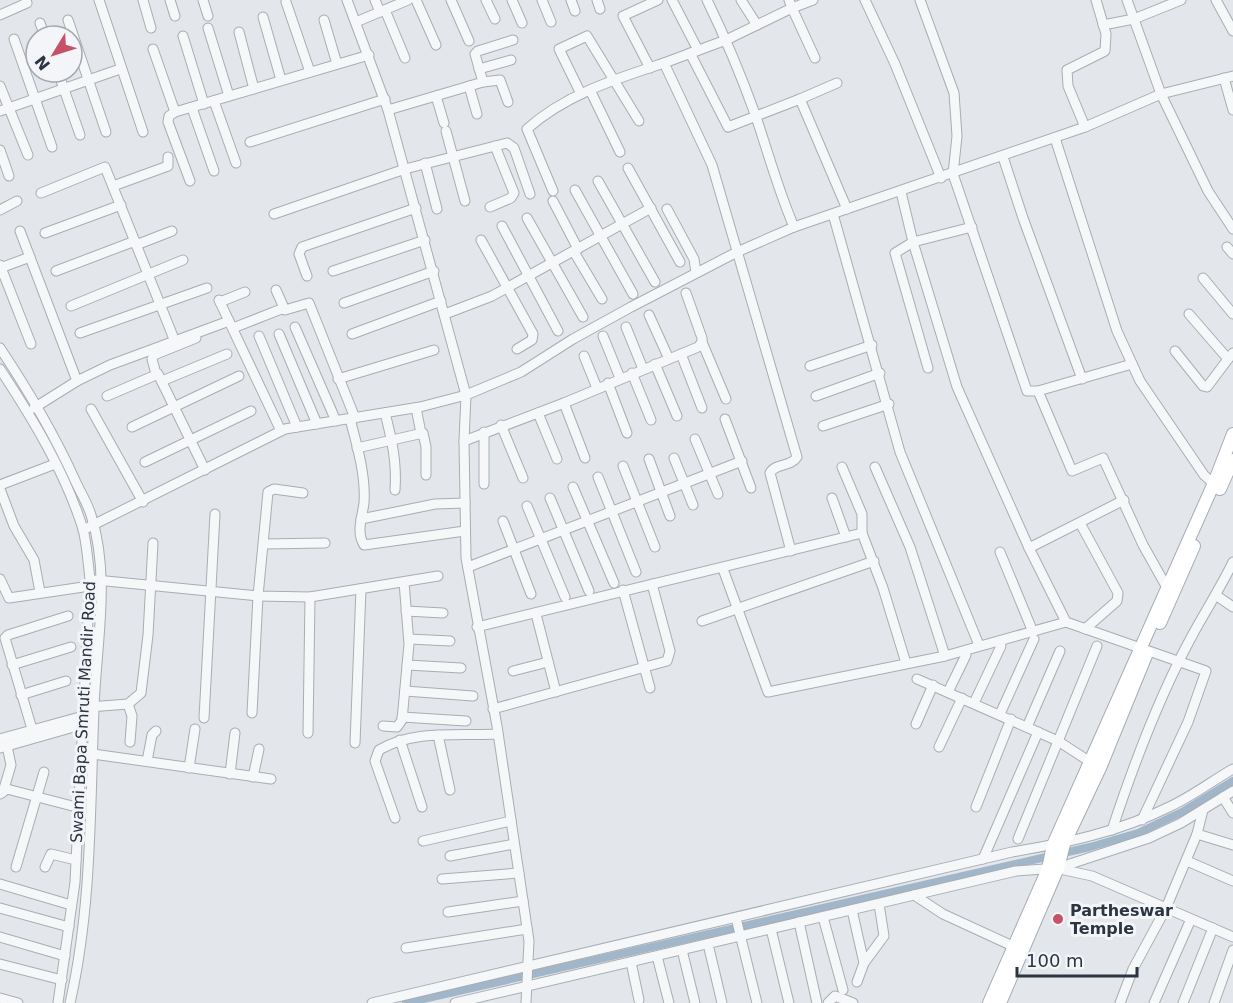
<svg xmlns="http://www.w3.org/2000/svg" width="1233" height="1003" font-family="'DejaVu Sans',sans-serif">
  <style>
    .lines { fill: none; stroke-linecap: round; stroke-linejoin: round }
    .canal { stroke: #a1b6c8; stroke-width: 8 }
    .minor-casing { stroke: #a8adb4; stroke-width: 11 }
    .major-casing { stroke: #a3acb5; stroke-width: 14 }
    .minor { stroke: #f6f7f9; stroke-width: 9 }
    .major { stroke: #fff; stroke-width: 12 }
    .poi-dot { fill: #c6526a; stroke: #f3f5f8; stroke-width: 2 }
    .labels { text-anchor: middle; dominant-baseline: central; stroke-width: 6; stroke-linejoin: round; paint-order: stroke }
    .street-label { font-size: 16px; fill: #2c3542; stroke: #f3f5f8 }
    .poi-label { font-size: 16px; font-weight: bold; fill: #2c3542; stroke: #f3f5f8; text-anchor: start }
  </style>
  <rect width="100%" height="100%" fill="#e3e6ea"/>
  <g class="lines">
    <polyline class="canal" points="406,1003 1090,847 1138,833 1184,811 1233,781"/>
    <g class="minor-casing">
      <g id="minor">
        <polyline points="99,0 143,132"/>
        <polyline points="143,0 151,28"/>
        <polyline points="170,0 175,16"/>
        <polyline points="203,0 208,16"/>
        <polyline points="347,0 388,110 466,395 464,441 466,558 497,726 529,941 526,1003"/>
        <polyline points="375,0 380,12"/>
        <polyline points="416,0 436,45"/>
        <polyline points="451,0 469,41"/>
        <polyline points="486,0 495,19"/>
        <polyline points="512,0 522,23"/>
        <polyline points="542,0 551,22"/>
        <polyline points="571,0 575,11"/>
        <polyline points="597,0 600,9"/>
        <polyline points="672,0 698,50"/>
        <path d="M707 0C725 37 741 75 755 114 768 152 778 190 794 227"/>
        <polyline points="741,0 757,25"/>
        <polyline points="813,0 792,8 815,58"/>
        <polyline points="865,0 895,64 941,178"/>
        <polyline points="920,0 954,93 957,136 953,174 1027,391 1038,391 1072,471 1103,458 1143,545 1170,593"/>
        <polyline points="1127,0 1161,94 1208,191 1233,229"/>
        <polyline points="1216,0 1233,31"/>
        <polyline points="286,2 310,72"/>
        <polyline points="385,10 405,58"/>
        <polyline points="0,15 27,3 26,0"/>
        <polyline points="263,17 281,80"/>
        <polyline points="68,20 106,132"/>
        <polyline points="324,20 337,64"/>
        <polyline points="356,22 408,0"/>
        <polyline points="40,23 45,36"/>
        <polyline points="1103,25 1134,19 1181,0"/>
        <polyline points="208,28 229,96"/>
        <polyline points="239,32 254,89"/>
        <polyline points="183,36 204,104"/>
        <polyline points="14,39 52,147"/>
        <polyline points="153,49 175,112 369,55"/>
        <polyline points="690,53 728,127 800,99 847,209"/>
        <polyline points="664,63 726,40 792,8 789,0"/>
        <polyline points="650,68 623,16 658,0"/>
        <polyline points="479,69 511,60"/>
        <polyline points="58,72 80,135"/>
        <polyline points="1224,78 1233,110"/>
        <polyline points="483,82 500,80 508,102"/>
        <polyline points="0,86 28,155"/>
        <polyline points="469,86 477,114"/>
        <polyline points="590,90 620,152"/>
        <polyline points="581,94 559,49 587,36 639,121"/>
        <polyline points="436,96 444,123"/>
        <polyline points="800,99 837,83"/>
        <polyline points="214,101 236,163"/>
        <polyline points="192,108 214,171"/>
        <polyline points="388,110 483,82 475,54 478,51 513,40"/>
        <polyline points="0,111 120,69"/>
        <polyline points="175,112 169,116 168,122 190,181"/>
        <polyline points="1085,127 1068,86 1067,70 1105,51 1106,34 1096,0"/>
        <polyline points="446,131 465,201"/>
        <polyline points="1055,138 1117,331 1140,381 1204,475 1216,486"/>
        <polyline points="250,142 385,99"/>
        <polyline points="0,150 9,176"/>
        <polyline points="1003,157 1023,218 1082,379"/>
        <polyline points="425,163 437,209"/>
        <polyline points="628,168 680,262"/>
        <polyline points="598,181 655,282"/>
        <polyline points="113,186 168,166 168,157"/>
        <polyline points="575,190 633,294"/>
        <path d="M553 191 527 129C566 94 616 79 664 63L712 165 797 457C791 467 775 463 770 473L791 551"/>
        <polyline points="901,192 913,242 957,387 1029,548 1066,622"/>
        <polyline points="41,193 105,167 174,339"/>
        <polyline points="553,201 578,249"/>
        <polyline points="490,207 511,198 514,193 495,146"/>
        <polyline points="667,209 694,259 696,273"/>
        <polyline points="0,210 17,201"/>
        <polyline points="274,214 405,169 507,143 514,148 530,194"/>
        <polyline points="833,214 900,452 979,645"/>
        <polyline points="527,218 583,317"/>
        <polyline points="502,226 558,331"/>
        <polyline points="20,231 77,381"/>
        <polyline points="45,233 121,205"/>
        <polyline points="481,240 533,334 532,340 517,349"/>
        <polyline points="136,245 172,231"/>
        <polyline points="1227,247 1233,254"/>
        <polyline points="574,252 602,299"/>
        <polyline points="0,265 31,344"/>
        <polyline points="0,268 30,257"/>
        <polyline points="56,271 135,241"/>
        <polyline points="333,271 425,240"/>
        <polyline points="307,276 299,254 302,247 416,208"/>
        <polyline points="1203,278 1233,314"/>
        <polyline points="276,290 284,308"/>
        <polyline points="219,300 281,431"/>
        <polyline points="220,302 245,292"/>
        <polyline points="344,303 434,271"/>
        <polyline points="71,306 183,260"/>
        <polyline points="445,314 492,296 651,208"/>
        <polyline points="1189,314 1228,359 1233,353"/>
        <polyline points="649,315 669,359"/>
        <polyline points="295,327 336,421"/>
        <polyline points="626,327 643,369"/>
        <polyline points="233,328 284,308 285,310 309,303 355,418"/>
        <polyline points="80,333 207,288"/>
        <polyline points="279,334 317,424"/>
        <polyline points="352,334 441,301"/>
        <polyline points="259,336 297,427"/>
        <polyline points="603,336 620,378"/>
        <polyline points="702,342 726,399"/>
        <path d="M0 348C28 390 53 432 74 478 79 490 87 502 91 515 111 577 96 645 94 709 90 807 92 907 70 1003"/>
        <polyline points="1175,351 1203,386 1207,387 1228,359"/>
        <polyline points="681,354 702,408"/>
        <polyline points="584,356 597,388"/>
        <polyline points="655,364 677,416"/>
        <polyline points="810,366 872,345"/>
        <polyline points="928,368 895,253 913,242 972,227"/>
        <path d="M0 369C33 419 65 472 83 529 87 545 88 563 90 579L75 882 58 1003"/>
        <polyline points="632,373 651,420"/>
        <polyline points="156,374 152,359 154,355 196,338"/>
        <polyline points="338,379 434,350"/>
        <polyline points="162,381 227,354"/>
        <polyline points="608,383 627,433"/>
        <polyline points="1038,391 1132,364"/>
        <polyline points="107,396 158,374 205,470"/>
        <polyline points="816,396 880,373"/>
        <polyline points="564,403 585,458"/>
        <polyline points="34,408 77,381 110,365 229,321"/>
        <polyline points="416,408 421,433"/>
        <polyline points="91,409 143,502"/>
        <path d="M385 413C392 440 397 463 395 490"/>
        <polyline points="538,413 557,459"/>
        <path d="M350 419C357 445 366 476 364 503 362 518 356 532 364 545L465 531"/>
        <polyline points="725,419 751,488"/>
        <polyline points="501,425 523,478"/>
        <polyline points="823,426 889,404"/>
        <polyline points="132,427 239,376"/>
        <polyline points="484,432 484,484"/>
        <polyline points="695,439 718,494"/>
        <polyline points="464,441 564,403 698,347 702,342 702,338 686,293"/>
        <polyline points="357,448 423,433 426,447 426,475"/>
        <polyline points="674,458 693,505"/>
        <polyline points="649,459 670,516"/>
        <polyline points="145,462 251,411"/>
        <polyline points="623,466 655,547"/>
        <polyline points="842,467 862,514 862,533"/>
        <polyline points="875,467 910,547 945,656"/>
        <polyline points="598,477 636,572"/>
        <polyline points="0,485 55,464"/>
        <polyline points="573,487 614,583"/>
        <polyline points="0,489 14,526 34,560 40,592"/>
        <polyline points="550,498 589,591"/>
        <polyline points="832,498 846,537"/>
        <polyline points="527,506 565,597"/>
        <polyline points="361,519 435,504 465,503"/>
        <polyline points="503,521 531,594"/>
        <polyline points="1080,523 1118,593 1117,601 1085,629"/>
        <polyline points="83,530 285,429 420,407 466,395 521,372 573,339 631,307 737,252 794,227 1085,127 1161,94 1233,76"/>
        <polyline points="264,544 325,543"/>
        <polyline points="1029,548 1124,500"/>
        <polyline points="1000,552 1033,632"/>
        <polyline points="468,567 742,461"/>
        <polyline points="723,569 768,692 945,656 1066,622 1206,671 1188,722 1142,820"/>
        <polyline points="0,579 9,598 90,586"/>
        <polyline points="96,580 258,596 310,597 438,576"/>
        <polyline points="623,590 650,688"/>
        <polyline points="1217,596 1233,607"/>
        <polyline points="406,611 443,613"/>
        <polyline points="536,614 556,692"/>
        <polyline points="702,621 874,561"/>
        <polyline points="477,627 862,533 883,588 906,663"/>
        <polyline points="409,639 450,641"/>
        <polyline points="12,665 71,647"/>
        <polyline points="407,665 461,668"/>
        <polyline points="513,671 548,662"/>
        <polyline points="917,679 1058,741 1095,765"/>
        <polyline points="405,691 473,696"/>
        <polyline points="948,692 966,655"/>
        <polyline points="21,695 66,681"/>
        <polyline points="974,703 1001,646"/>
        <polyline points="128,704 132,716 130,742"/>
        <polyline points="89,707 128,704 141,693 148,635 153,543"/>
        <polyline points="493,709 667,661 670,651 652,584"/>
        <polyline points="252,713 258,596 268,492 274,489 303,493"/>
        <polyline points="1000,714 1034,639"/>
        <polyline points="402,717 466,721"/>
        <polyline points="204,718 215,514"/>
        <polyline points="916,724 933,685"/>
        <polyline points="383,726 397,727 402,720 409,644 404,582"/>
        <polyline points="1027,727 1060,651"/>
        <polyline points="32,729 5,638 8,635 68,616"/>
        <polyline points="308,733 310,597"/>
        <polyline points="438,735 450,790"/>
        <polyline points="0,739 87,715"/>
        <polyline points="400,740 422,807"/>
        <polyline points="355,743 361,589"/>
        <polyline points="939,747 962,698"/>
        <polyline points="0,748 88,723"/>
        <polyline points="93,754 271,779"/>
        <polyline points="147,761 152,735 156,731"/>
        <polyline points="189,768 195,729"/>
        <polyline points="230,774 235,733"/>
        <polyline points="253,777 259,749"/>
        <polyline points="3,792 11,765 7,746"/>
        <polyline points="0,794 7,789 80,808"/>
        <polyline points="1223,797 1233,813"/>
        <polyline points="976,807 1011,719"/>
        <polyline points="1203,810 1197,834 1233,845"/>
        <path d="M395 818 375 761 379 750C414 729 459 736 498 734"/>
        <path d="M1112 830C1134 763 1159 696 1193 634 1206 610 1221 587 1233 562"/>
        <polyline points="1018,839 1097,646"/>
        <polyline points="423,841 511,821"/>
        <polyline points="450,856 514,844"/>
        <polyline points="983,859 1038,732"/>
        <polyline points="1187,861 1233,881"/>
        <polyline points="16,867 44,772"/>
        <polyline points="45,867 51,854 76,860"/>
        <polyline points="1060,869 1092,876 1233,937"/>
        <polyline points="442,879 519,873"/>
        <polyline points="0,884 71,905"/>
        <polyline points="914,895 943,914 1019,949"/>
        <polyline points="0,908 69,927"/>
        <polyline points="852,910 864,963 857,982"/>
        <polyline points="448,912 523,901"/>
        <polyline points="823,917 843,990"/>
        <polyline points="736,918 757,1003"/>
        <polyline points="799,922 817,1003"/>
        <polyline points="771,929 789,1003"/>
        <polyline points="0,937 65,956"/>
        <polyline points="708,944 722,1003"/>
        <polyline points="406,948 527,929"/>
        <polyline points="682,950 695,1003"/>
        <polyline points="657,956 669,1003"/>
        <polyline points="631,962 639,1000"/>
        <polyline points="864,963 884,936 879,904"/>
        <polyline points="0,964 62,980"/>
        <polyline points="0,998 18,1003"/>
        <path d="M372 1003 1012 852C1066 843 1119 832 1169 807 1191 797 1212 781 1233 769"/>
        <polyline points="455,1003 1016,871 1058,868 1149,838 1181,823 1233,791"/>
        <polyline points="828,1003 835,996 853,1003"/>
        <polyline points="1120,1003 1133,969 1166,908 1197,834"/>
        <polyline points="1154,1003 1191,919"/>
        <polyline points="1183,1003 1213,928"/>
        <polyline points="1214,1003 1233,950"/>
      </g>
    </g>
    <g class="major-casing">
      <g id="major">
        <polyline points="1220,489 1233,460"/>
        <polyline points="1160,623 1194,546"/>
        <polyline points="989,1003 1048,869 1053,845 1214,483 1233,434"/>
        <polyline points="1000,1003 1058,868 1064,844 1100,768 1147,653"/>
      </g>
    </g>
    <use href="#minor" class="minor"/>
    <use href="#major" class="major"/>
  </g>
  <circle class="poi-dot" cx="1058" cy="919" r="6"/>
  <g class="labels">
    <g class="street-label">
      <text transform="translate(83 712) rotate(-87)">Swami Bapa Smruti Mandir Road</text>
    </g>
    <g class="poi-label">
      <text x="1070" y="910">Partheswar<tspan x="1070" dy="18">Temple</tspan></text>
    </g>
  </g>
  <g transform="translate(54 54) rotate(232)"><circle r="28" fill="#f3f5f8" stroke="#a3a8af" stroke-width="1.5"/>
  <path d="M0-4.5L10 22L0 15L-10 22Z" fill="#c6526a"/>
  <text y="-9" font-size="16" font-weight="bold" text-anchor="middle" fill="#2c3542">N</text>
  </g>
  <path d="M1017 967v9h120v-9" fill="none" stroke="#2c3542" stroke-width="3"/>
  <text x="1026" y="967" font-size="18" fill="#2c3542" stroke="#f3f5f8" stroke-width="4.5" paint-order="stroke">100 m</text>
</svg>
